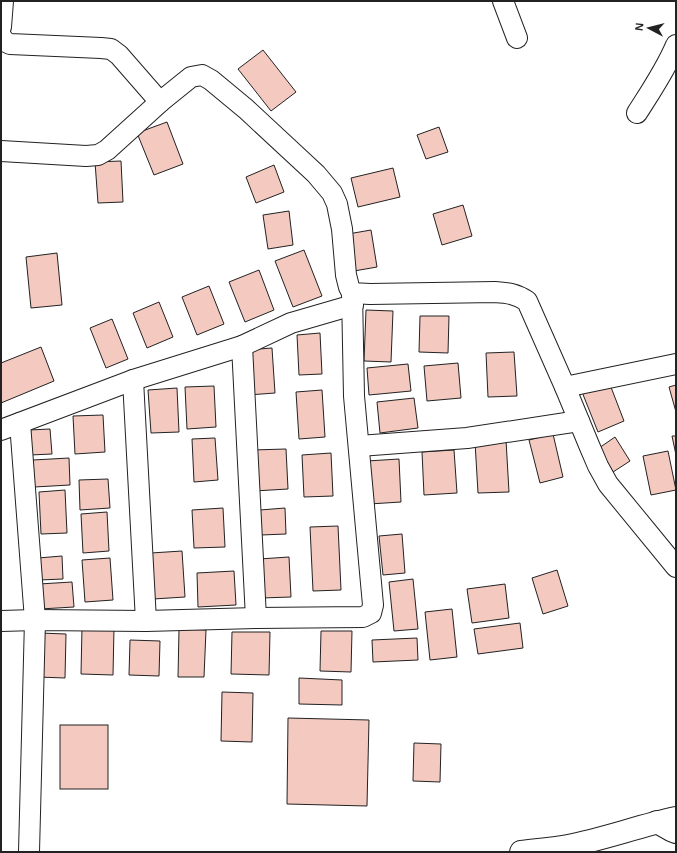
<svg xmlns="http://www.w3.org/2000/svg" width="677" height="853" font-family="Helvetica,sans-serif">
  <style>
    .building { fill: #f3c9c0; stroke: #222 }
    .lines { fill: none; stroke-linecap: round; stroke-linejoin: round }
    .minor-casing { stroke: #222; stroke-width: 22 }
    .tertiary-casing { stroke: #222; stroke-width: 24 }
    .primary-casing { stroke: #222; stroke-width: 24 }
    .minor { stroke: #fff; stroke-width: 20 }
    .tertiary { stroke: #fff; stroke-width: 22 }
    .primary { stroke: #fff; stroke-width: 22 }
  </style>
  <rect width="100%" height="100%" fill="#fff"/>
  <g class="building">
    <polygon points="263,50 296,92 271,111 238,69"/>
    <polygon points="167,122 183,164 154,175 137,133"/>
    <polygon points="439,127 448,152 426,159 417,135"/>
    <polygon points="121,161 123,202 98,203 95,162"/>
    <polygon points="274,165 284,192 256,203 246,177"/>
    <polygon points="393,168 400,197 358,207 351,178"/>
    <polygon points="463,205 472,236 442,245 433,214"/>
    <polygon points="289,211 293,245 268,249 263,215"/>
    <polygon points="371,230 377,267 354,271 348,234"/>
    <polygon points="304,250 322,296 293,307 275,261"/>
    <polygon points="57,253 62,305 31,308 26,257"/>
    <polygon points="259,270 274,310 245,322 229,282"/>
    <polygon points="209,286 224,324 197,335 182,297"/>
    <polygon points="159,302 173,337 147,348 133,313"/>
    <polygon points="366,310 393,311 391,362 364,361"/>
    <polygon points="420,316 449,316 448,353 419,352"/>
    <polygon points="112,319 128,359 106,368 90,328"/>
    <polygon points="320,333 322,374 299,375 297,335"/>
    <polygon points="41,347 54,381 1,403 1,363"/>
    <polygon points="272,348 275,393 248,395 246,350"/>
    <polygon points="514,352 517,396 488,397 486,353"/>
    <polygon points="458,363 461,398 427,401 424,366"/>
    <polygon points="408,364 411,391 369,395 367,368"/>
    <polygon points="609,382 624,421 598,432 582,392"/>
    <polygon points="676,385 676,412 669,387"/>
    <polygon points="214,386 216,427 187,429 185,387"/>
    <polygon points="177,388 179,432 151,433 148,390"/>
    <polygon points="322,390 325,437 299,439 296,392"/>
    <polygon points="414,398 418,428 380,433 377,402"/>
    <polygon points="103,415 105,452 75,454 73,416"/>
    <polygon points="50,429 52,454 30,455 29,430"/>
    <polygon points="553,434 563,477 540,483 529,440"/>
    <polygon points="672,436 676,436 676,455"/>
    <polygon points="615,437 630,461 613,472 599,448"/>
    <polygon points="215,438 218,480 194,482 192,439"/>
    <polygon points="506,440 509,492 478,493 475,442"/>
    <polygon points="286,449 288,489 254,491 252,450"/>
    <polygon points="454,450 457,493 424,495 422,452"/>
    <polygon points="668,451 676,490 651,495 643,456"/>
    <polygon points="331,453 333,496 304,497 302,455"/>
    <polygon points="69,458 70,485 34,487 33,460"/>
    <polygon points="399,459 401,502 369,504 367,461"/>
    <polygon points="108,479 110,508 80,510 79,480"/>
    <polygon points="65,490 67,533 41,534 39,492"/>
    <polygon points="223,508 225,547 194,548 192,510"/>
    <polygon points="285,508 286,534 261,535 260,510"/>
    <polygon points="107,512 109,551 83,553 81,514"/>
    <polygon points="338,526 341,590 313,591 310,527"/>
    <polygon points="402,534 405,573 383,575 379,536"/>
    <polygon points="182,551 185,597 153,599 151,553"/>
    <polygon points="62,556 63,579 39,580 38,558"/>
    <polygon points="289,557 291,597 261,598 259,559"/>
    <polygon points="110,558 113,600 85,602 82,560"/>
    <polygon points="557,570 568,606 543,614 532,578"/>
    <polygon points="234,571 236,605 198,607 197,573"/>
    <polygon points="413,579 418,629 394,631 389,582"/>
    <polygon points="72,582 74,607 40,609 39,584"/>
    <polygon points="505,584 509,618 472,623 467,589"/>
    <polygon points="452,609 457,657 430,660 425,612"/>
    <polygon points="520,623 523,648 478,654 474,629"/>
    <polygon points="82,627 114,628 113,675 81,674"/>
    <polygon points="179,629 206,630 204,677 178,677"/>
    <polygon points="321,631 352,631 351,672 320,671"/>
    <polygon points="232,632 270,632 269,675 231,674"/>
    <polygon points="40,633 66,634 65,678 38,677"/>
    <polygon points="417,638 418,660 373,662 372,640"/>
    <polygon points="130,640 160,641 159,676 129,675"/>
    <polygon points="299,678 342,680 342,705 299,704"/>
    <polygon points="222,692 253,693 252,742 221,741"/>
    <polygon points="288,718 369,720 367,806 287,804"/>
    <rect x="60" y="725" width="48" height="64"/>
    <polygon points="414,743 441,744 440,782 413,781"/>
  </g>
  <g class="lines">
    <g class="minor-casing">
      <g id="minor">
        <polyline points="503,1 517,38"/>
        <polyline points="1,27 3,1"/>
        <path d="M1 36 4 41 10 44 101 48 111 49 119 55 160 102 191 77 202 75 211 80 246 109 316 174 332 193 337 204 342 229 346 275 349 287 352 293 370 294 495 292C509 293 516 294 527 301L565 387 589 445 598 466 608 484 676 567"/>
        <path d="M637 113C651 91 666 69 676 45"/>
        <polyline points="1,151 86,156 98,155 107,150 160,102"/>
        <polyline points="242,346 256,618"/>
        <polyline points="133,380 146,621"/>
        <polyline points="565,387 676,364"/>
        <polyline points="20,423 35,620 29,852"/>
        <polyline points="1,430 133,380 242,346 291,323 353,305"/>
        <polyline points="359,446 467,438 579,421"/>
        <polyline points="1,621 35,620 146,621 256,618 363,617 371,613 373,605 354,396 352,293"/>
      </g>
    </g>
    <g class="tertiary-casing">
      <polyline id="tertiary" points="657,822 671,830 676,832"/>
    </g>
    <g class="primary-casing">
      <path id="primary" d="M521 852C537 850 552 849 568 846 604 839 639 826 676 818"/>
    </g>
    <use href="#minor" class="minor"/>
    <use href="#tertiary" class="tertiary"/>
    <use href="#primary" class="primary"/>
  </g>
  <rect width="677" height="853" fill="none" stroke="#222222" stroke-width="4"/>
  <g transform="translate(649 28) rotate(277)" stroke="#ffffff" stroke-width="3" paint-order="stroke">
  <path d="M0-3L7 15L0 10L-7 15Z" fill="#222222"/>
  <text y="-6" font-size="11" font-weight="bold" text-anchor="middle" fill="#222222">N</text>
  </g>
</svg>
